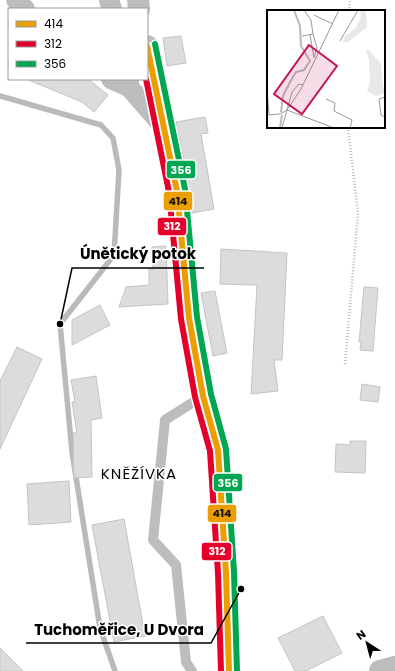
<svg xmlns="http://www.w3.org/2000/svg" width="395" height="671" font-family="Poppins,sans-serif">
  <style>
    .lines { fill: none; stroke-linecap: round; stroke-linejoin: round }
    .stream { stroke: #bababa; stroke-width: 5.5 }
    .building { fill: #dcdcdc; stroke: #c4c4c4 }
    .path { stroke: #b8b8b8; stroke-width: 2.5; stroke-dasharray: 1 2; stroke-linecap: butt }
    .service { stroke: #bdbdbd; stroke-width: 10 }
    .minor { stroke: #bdbdbd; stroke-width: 20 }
    .tertiary { stroke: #bdbdbd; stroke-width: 22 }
    .bus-1-casing { stroke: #fff; stroke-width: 9 }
    .bus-2-casing { stroke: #fff; stroke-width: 9 }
    .bus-3-casing { stroke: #fff; stroke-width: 9 }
    .bus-1 { stroke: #eb9e00; stroke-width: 6 }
    .bus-2 { stroke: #e4002b; stroke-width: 6 }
    .bus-3 { stroke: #00a651; stroke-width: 6 }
    .labels { text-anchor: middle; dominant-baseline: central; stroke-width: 3; stroke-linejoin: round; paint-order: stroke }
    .neighbourhood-label { font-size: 15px; letter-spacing: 1px; fill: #000; stroke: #fff }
    .inset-river { fill: none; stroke: #bababa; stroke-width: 2 }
    .inset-road { fill: none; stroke: #999; stroke-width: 1 }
    .view { fill: #c2185b; fill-opacity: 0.15; stroke: #c2185b; stroke-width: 2 }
    .inset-edge { fill: none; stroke: #000; stroke-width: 2 }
    .leader { fill: none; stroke: #000; stroke-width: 1.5 }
    .callout-dot { fill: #000; stroke: #fff; stroke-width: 1.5 }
    .callout-label { font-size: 15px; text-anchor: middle; font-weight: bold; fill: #000; stroke: #fff; stroke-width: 3; stroke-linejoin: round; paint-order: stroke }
    .line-badge { stroke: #fff; stroke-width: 1.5 }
    .badge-label { font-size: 11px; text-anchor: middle; font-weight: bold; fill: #fff }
    .pale-badge-label { font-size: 11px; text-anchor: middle; font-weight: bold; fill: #111 }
  </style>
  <rect width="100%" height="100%" fill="#fff"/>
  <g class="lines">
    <polyline class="stream" points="0,96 101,125 113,138 119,170 114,255 60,324 72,452 100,628 115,671"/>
  </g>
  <g class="building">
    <polygon points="181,36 186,63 167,66 163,38"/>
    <polygon points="26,79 88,79 108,95 94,112 82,102"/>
    <polygon points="205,117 208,133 201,134 214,209 192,213 189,189 176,122"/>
    <polygon points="166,246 168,304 119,307 126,287 149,285 149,269 153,269 152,247"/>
    <polygon points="221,249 287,253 282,360 274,360 278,391 251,394 257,285 220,284"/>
    <polygon points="364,287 378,288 373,351 360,350 361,342 359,342"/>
    <polygon points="215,291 227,353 213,356 201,293"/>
    <polygon points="100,305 110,325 72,345 72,320"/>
    <polygon points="17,347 42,359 0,449 0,381"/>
    <polygon points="96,376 102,418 91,420 92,477 74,478 73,433 77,433 72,402 75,402 71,380"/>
    <polygon points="362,384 380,387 378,402 360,400"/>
    <polygon points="350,441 366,441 365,473 335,472 336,444 350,445"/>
    <polygon points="69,481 71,522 29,525 27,484"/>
    <polygon points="124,519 145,636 114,642 92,525"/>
    <polygon points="323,616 342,653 306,671 295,671 278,638"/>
    <polygon points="0,648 23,671 0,671"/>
  </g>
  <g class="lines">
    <g class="path">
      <polyline points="349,11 350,0"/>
      <polyline points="345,364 358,213 348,127"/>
    </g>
    <polyline class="service" points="192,671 186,662 176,565 153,540 165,420 203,396"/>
    <g class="minor">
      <polyline points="16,0 25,9"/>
      <polyline points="109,0 112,9"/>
      <polyline points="111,79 129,87"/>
      <polyline points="129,79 129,87 163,126"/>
    </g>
    <g class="tertiary">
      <polyline points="138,0 139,9"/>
      <polyline points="147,46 177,191 189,318 203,396 218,450 226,573 229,671"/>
      <polyline points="380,671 395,667"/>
    </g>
    <g class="bus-1-casing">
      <polyline id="bus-1" points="147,46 177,191 189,318 203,396 218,450 226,573 229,671"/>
    </g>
    <g class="bus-2-casing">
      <polyline id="bus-2" points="146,79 169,192 181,319 195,397 210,451 218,573 221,671"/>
    </g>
    <g class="bus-3-casing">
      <polyline id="bus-3" points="155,44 185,189 197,317 211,394 226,449 234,572 237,671"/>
    </g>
    <use href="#bus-1" class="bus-1"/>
    <use href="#bus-2" class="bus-2"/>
    <use href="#bus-3" class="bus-3"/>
  </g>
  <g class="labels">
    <g class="neighbourhood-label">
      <text x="139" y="473">KNĚŽÍVKA</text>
    </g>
  </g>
  <g transform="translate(267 10)">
    <rect width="118" height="118" fill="#fff"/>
    <path d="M93 0H99L100 17 80 33 76 31 78 26 88 19 94 7ZM101 39 114 54 116 77 118 79 116 84 109 86 100 81 103 73 102 50 99 40Z" fill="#e8e8e8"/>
    <path class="inset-river" d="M14 102 16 86 23 72 29 62 37 60 43 51 34 36 33 16 27 0M13 118 15 105"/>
    <path class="inset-road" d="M47 5 66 14M46 24 50 38 47 47M43 25 47 48M35 26 46 24 44 10 37 0M73 31 91 0M0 79 2 104M118 87 112 89 114 105 118 107M59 89 68 93 67 101 85 110 83 118M20 100 67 118M20 100 25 82 32 74 36 75M0 105 13 104 20 100M15 118 20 100 34 79 72 0"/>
    <path class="view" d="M42 35 70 56 35 104 7 84Z"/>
    <rect width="118" height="118" class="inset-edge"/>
  </g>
  <path class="leader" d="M60 324L72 268H204M241 589L211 643H26"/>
  <g class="callout-dot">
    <circle cx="60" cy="324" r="4"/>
    <circle cx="241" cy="589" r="4"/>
  </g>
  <g class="callout-label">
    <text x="138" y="259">Únětický potok</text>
    <text x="119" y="635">Tuchoměřice, U Dvora</text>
  </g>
  <g class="line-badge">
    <rect x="166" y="160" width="30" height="19" rx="4" fill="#00a651"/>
    <rect x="163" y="191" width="30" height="20" rx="4" fill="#eb9e00"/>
    <rect x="157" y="217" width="30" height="19" rx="4" fill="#e4002b"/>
    <rect x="213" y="473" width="30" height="19" rx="4" fill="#00a651"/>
    <rect x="207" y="504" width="30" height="19" rx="4" fill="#eb9e00"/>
    <rect x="201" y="542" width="31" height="19" rx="4" fill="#e4002b"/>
  </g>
  <g class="badge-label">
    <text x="181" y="174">356</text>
    <text x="172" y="230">312</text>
    <text x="228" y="487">356</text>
    <text x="217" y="555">312</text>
  </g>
  <g class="pale-badge-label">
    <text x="178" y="205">414</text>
    <text x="222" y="517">414</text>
  </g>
  <rect x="8" y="8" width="140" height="72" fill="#ffffff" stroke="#999999"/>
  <rect x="16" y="21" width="20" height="6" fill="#eb9e00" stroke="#999999"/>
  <text x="44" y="28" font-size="12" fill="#000000">414</text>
  <rect x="16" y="41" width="20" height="6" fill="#e4002b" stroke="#999999"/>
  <text x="44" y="48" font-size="12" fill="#000000">312</text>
  <rect x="16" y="61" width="20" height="6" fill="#00a651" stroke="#999999"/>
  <text x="44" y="68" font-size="12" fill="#000000">356</text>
  <g transform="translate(367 643) rotate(324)" stroke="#ffffff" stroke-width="3" paint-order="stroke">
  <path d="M0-3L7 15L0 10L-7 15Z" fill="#000000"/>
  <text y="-6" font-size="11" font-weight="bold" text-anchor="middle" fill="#000000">N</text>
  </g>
</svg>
